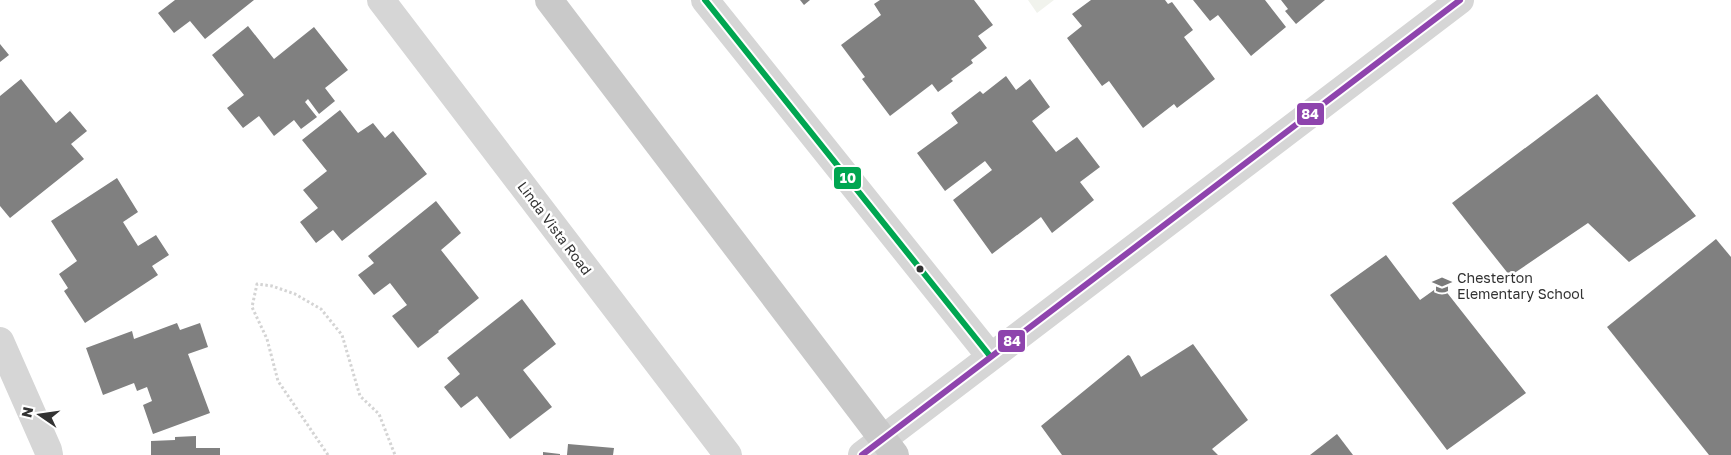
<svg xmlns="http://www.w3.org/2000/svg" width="1731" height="455" font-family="'Golos Text',sans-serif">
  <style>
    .green { fill: #f1f3ed }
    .building { fill: #808080 }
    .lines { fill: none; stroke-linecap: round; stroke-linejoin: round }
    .path { stroke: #d4d4d4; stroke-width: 3; stroke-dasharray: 2.5 2.5; stroke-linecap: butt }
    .street { stroke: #d6d6d6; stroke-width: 28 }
    .primary { stroke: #c9c9c9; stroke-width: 28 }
    .bus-1-casing { stroke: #fff; stroke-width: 10 }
    .bus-2-casing { stroke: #fff; stroke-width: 10 }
    .bus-1 { stroke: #00a651; stroke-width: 6 }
    .bus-2 { stroke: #8e44ad; stroke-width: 6 }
    .bus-dot { fill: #323232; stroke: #fff; stroke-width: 2 }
    .labels { text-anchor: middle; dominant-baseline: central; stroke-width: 5; stroke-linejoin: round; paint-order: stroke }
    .street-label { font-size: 14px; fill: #323232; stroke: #fff }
    .poi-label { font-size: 14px; fill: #323232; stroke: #fff; text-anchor: start }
    .line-badge { stroke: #fff; stroke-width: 2 }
    .badge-label { font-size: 14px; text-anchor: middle; font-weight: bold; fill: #fff }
  </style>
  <rect width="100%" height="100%" fill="#fff"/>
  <polygon class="green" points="1028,0 1054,0 1037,13"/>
  <g class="building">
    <polygon points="175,0 254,0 205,39 190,21 174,33 158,13"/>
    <polygon points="800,0 810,0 804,5"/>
    <polygon points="880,0 974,0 993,25 978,36 987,48 971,60 973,63 951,79 953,81 938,92 932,84 890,116 862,79 865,77 841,45 881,15 874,4"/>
    <polygon points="1091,0 1165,0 1168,4 1172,2 1193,30 1184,37 1215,79 1177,108 1174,104 1143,128 1109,81 1102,86 1067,38 1082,26 1072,14"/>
    <polygon points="1193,0 1265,0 1286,27 1251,56 1218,15 1210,21"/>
    <polygon points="1281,0 1325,0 1296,24 1285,11 1288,9"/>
    <polygon points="248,26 274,59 314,27 348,70 325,88 335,101 319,114 308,99 305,102 317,117 301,129 294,120 274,136 259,116 243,128 227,108 244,95 212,55"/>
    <polygon points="0,44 9,55 0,62"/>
    <polygon points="1006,76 1016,90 1030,79 1050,107 1032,121 1056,152 1077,137 1100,167 1080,182 1094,200 1052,233 1041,217 992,254 953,200 992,170 985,161 945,191 917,153 958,123 951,113 980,91 983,94"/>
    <polygon points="21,79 56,123 70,111 87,131 71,144 84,159 10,218 0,206 0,96"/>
    <polygon points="1597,94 1696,216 1629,262 1588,223 1510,276 1452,203"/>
    <polygon points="340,110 358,133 373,123 385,138 393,131 427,174 342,241 333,230 316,243 300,222 318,208 303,190 327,171 302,140"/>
    <polygon points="117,178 138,212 123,222 138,246 156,235 169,255 152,266 158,275 85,323 64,291 68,288 59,274 77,261 51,221"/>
    <polygon points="436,201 461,233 441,250 479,298 438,331 439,332 418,348 392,316 407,305 390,283 374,295 358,275 374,263 368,256"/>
    <polygon points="1716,239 1731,257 1731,455 1709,455 1607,327"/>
    <polygon points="1386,255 1420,300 1441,285 1526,393 1447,450 1330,295"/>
    <polygon points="522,299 556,344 523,370 552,407 510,439 477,396 461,408 444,387 460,374 447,358"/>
    <polygon points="177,323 180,330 200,323 208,347 188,354 210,413 153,434 143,405 152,401 147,387 137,391 134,383 103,395 86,348 132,331 134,339"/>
    <polygon points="1193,344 1248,420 1212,449 1218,455 1062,455 1041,426 1128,355 1130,356 1141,377"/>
    <polygon points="1337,434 1353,455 1310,455"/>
    <polygon points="196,436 196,448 220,448 220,455 151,455 151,441 175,440 175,437"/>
    <polygon points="568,444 614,448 613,455 567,455"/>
    <polygon points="543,452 560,454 560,455 543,455"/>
  </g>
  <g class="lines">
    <polyline class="path" points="328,455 278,381 267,339 252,307 257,284 272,286 295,294 321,309 342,335 360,396 379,414 395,455"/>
    <g class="street">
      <polyline points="381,0 728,455"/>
      <polyline points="705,0 990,356"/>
      <polyline points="0,341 48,450 49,455"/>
      <polyline points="862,455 1460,0"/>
    </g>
    <polyline class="primary" points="549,0 895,455"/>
    <g class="bus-1-casing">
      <polyline id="bus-1" points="705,0 990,356"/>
    </g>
    <g class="bus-2-casing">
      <polyline id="bus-2" points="862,455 1460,0"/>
    </g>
    <use href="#bus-1" class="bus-1"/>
    <use href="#bus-2" class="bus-2"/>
  </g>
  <defs>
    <g id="school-bare" transform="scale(1.5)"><path d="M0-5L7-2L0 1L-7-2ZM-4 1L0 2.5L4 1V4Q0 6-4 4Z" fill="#7a7a7a" stroke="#fff" stroke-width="2.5" paint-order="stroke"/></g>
  </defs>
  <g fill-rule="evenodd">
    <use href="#school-bare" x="1442" y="285"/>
  </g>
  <circle class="bus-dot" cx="920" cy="269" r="4.5"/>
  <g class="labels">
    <g class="street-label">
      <text transform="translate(555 228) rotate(53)">Linda Vista Road</text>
    </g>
    <g class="poi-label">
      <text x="1457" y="277">Chesterton<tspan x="1457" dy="16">Elementary School</tspan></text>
    </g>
  </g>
  <g class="line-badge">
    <rect x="1296" y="102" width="29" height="24" rx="5" fill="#8e44ad"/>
    <rect x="833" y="166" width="29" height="24" rx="5" fill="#00a651"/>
    <rect x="997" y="329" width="29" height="24" rx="5" fill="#8e44ad"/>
  </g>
  <g class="badge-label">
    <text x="1310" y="119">84</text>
    <text x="848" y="183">10</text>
    <text x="1012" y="346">84</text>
  </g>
  <g transform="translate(40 415) rotate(283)" stroke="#ffffff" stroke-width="4" paint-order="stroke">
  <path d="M0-4L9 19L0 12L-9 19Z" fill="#323232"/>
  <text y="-8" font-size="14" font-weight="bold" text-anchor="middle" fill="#323232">N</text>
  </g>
</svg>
